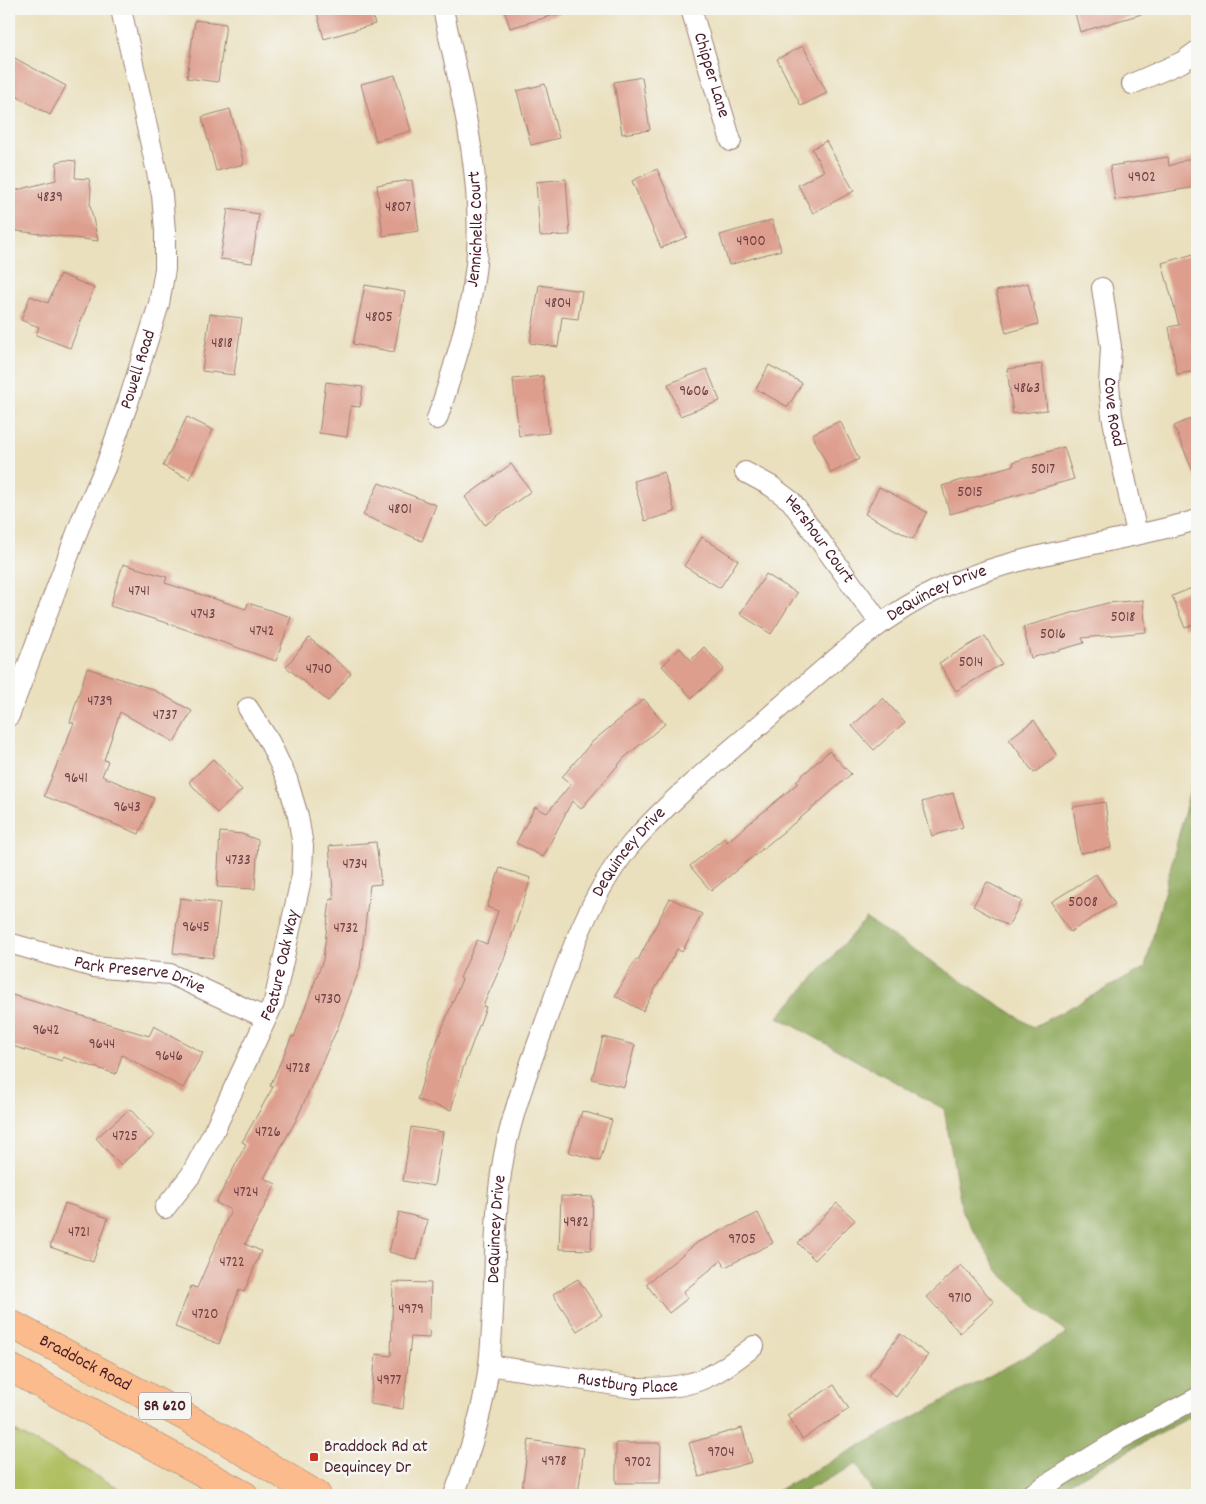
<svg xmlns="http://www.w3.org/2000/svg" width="1206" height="1504" font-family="Dekko,sans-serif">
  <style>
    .green { fill: #afbf61; stroke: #7c6f46 }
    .forest { fill: #8ba657; stroke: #6a6241 }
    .building { fill: #dd9e8d }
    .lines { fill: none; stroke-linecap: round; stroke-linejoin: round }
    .minor-casing { stroke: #9a8074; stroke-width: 22 }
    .primary-casing { stroke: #9a8074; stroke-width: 29 }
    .minor { stroke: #fff; stroke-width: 20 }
    .primary { stroke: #fbbb8c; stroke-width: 28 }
    .poi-dot { fill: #c8321e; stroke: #f6f6f2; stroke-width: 2 }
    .labels { text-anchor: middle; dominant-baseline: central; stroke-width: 5; stroke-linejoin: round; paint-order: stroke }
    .number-label { font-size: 15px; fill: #6f3f44 }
    .shield { fill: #f6f6f2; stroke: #7e6067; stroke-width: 1 }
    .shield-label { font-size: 16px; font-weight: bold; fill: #4a1f2b }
    .street-label { font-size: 18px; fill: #4a1f2b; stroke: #f6f6f2 }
    .poi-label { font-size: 18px; fill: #4a1f2b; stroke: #f6f6f2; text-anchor: start }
  </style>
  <rect width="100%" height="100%" fill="#f6f6f2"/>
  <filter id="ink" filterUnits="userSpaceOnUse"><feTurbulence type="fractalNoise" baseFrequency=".02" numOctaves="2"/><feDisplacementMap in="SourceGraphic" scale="10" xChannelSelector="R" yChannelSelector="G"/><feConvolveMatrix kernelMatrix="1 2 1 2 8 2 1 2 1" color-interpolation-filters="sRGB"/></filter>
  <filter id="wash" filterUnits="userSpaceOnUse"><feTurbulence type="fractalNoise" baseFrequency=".0096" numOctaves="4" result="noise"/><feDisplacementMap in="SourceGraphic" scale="20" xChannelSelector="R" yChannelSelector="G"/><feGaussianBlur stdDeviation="1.12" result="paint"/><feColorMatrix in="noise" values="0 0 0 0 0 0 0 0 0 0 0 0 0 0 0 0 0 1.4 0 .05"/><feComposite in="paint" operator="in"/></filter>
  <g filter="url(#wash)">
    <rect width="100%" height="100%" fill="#eae0be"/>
    <polygon class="green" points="9,1428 132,1495 9,1495"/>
    <polygon class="forest" points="1197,763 1197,1419 1188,1418 1048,1495 1000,1495 994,1491 987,1495 874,1495 857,1464 798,1495 769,1495 1067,1334 999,1272 962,1211 944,1109 778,1017 866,919 1033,1027 1145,968"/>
    <g id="blocks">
      <g class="building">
        <polygon points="316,9 370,9 375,24 324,39"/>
        <polygon points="504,9 561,9 561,13 510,28"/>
        <polygon points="1074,9 1144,9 1145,13 1080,32"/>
        <polygon points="195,20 226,24 218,82 187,78"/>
        <polygon points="803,46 827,93 801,106 777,59"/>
        <polygon points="9,55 66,86 50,115 9,92"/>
        <polygon points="395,75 411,131 376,141 361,84"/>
        <polygon points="642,77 650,130 622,134 614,82"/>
        <polygon points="545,84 559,138 531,145 517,91"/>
        <polygon points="230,109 244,164 216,171 202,117"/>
        <polygon points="826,141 854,191 813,213 798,185 824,171 812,149"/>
        <polygon points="1197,156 1197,187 1115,200 1110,166 1168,157 1169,166"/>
        <polygon points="66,160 76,161 75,178 89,179 91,189 90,205 98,241 9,230 9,192 56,180 57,162"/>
        <polygon points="657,169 687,237 661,248 632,181"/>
        <polygon points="566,179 570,235 540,236 536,182"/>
        <polygon points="412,180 419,231 383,236 377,185"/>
        <polygon points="228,209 259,214 252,263 220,259"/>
        <polygon points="772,220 781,250 729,265 720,235"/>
        <polygon points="1197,253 1197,371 1177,374 1169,327 1179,325 1162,263"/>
        <polygon points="60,274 94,288 70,348 36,335 39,327 21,320 30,296 48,303"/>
        <polygon points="1028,283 1038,324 1006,333 996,291"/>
        <polygon points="365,285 405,292 394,352 353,344"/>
        <polygon points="539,285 582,291 578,319 562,317 558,347 530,343"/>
        <polygon points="210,314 242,318 234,375 202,371"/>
        <polygon points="1042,364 1047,410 1013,414 1007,369"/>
        <polygon points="769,365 802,383 788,407 756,389"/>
        <polygon points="707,369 720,401 680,416 668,384"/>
        <polygon points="543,376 549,433 519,436 513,379"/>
        <polygon points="326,382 363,387 360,407 351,406 347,437 319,433"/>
        <polygon points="1197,416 1197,481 1174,426"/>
        <polygon points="187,417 213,430 189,479 163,466"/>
        <polygon points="840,421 859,459 831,473 812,434"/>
        <polygon points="1064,447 1074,479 950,514 942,486 1014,465 1013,462"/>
        <polygon points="511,464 531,491 485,525 465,497"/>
        <polygon points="664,472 675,512 645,521 634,481"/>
        <polygon points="379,483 436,505 422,541 363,515"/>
        <polygon points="879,487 927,512 913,539 865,514"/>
        <polygon points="702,537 738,560 720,588 684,566"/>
        <polygon points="123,564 167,577 165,583 246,609 248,603 291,617 276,661 170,624 110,606"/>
        <polygon points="766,574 797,593 771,634 740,614"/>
        <polygon points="1197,586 1197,623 1185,628 1172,596"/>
        <polygon points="1143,600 1146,632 1082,638 1084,643 1031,658 1023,627 1107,603"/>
        <polygon points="985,636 1002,664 956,691 939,663"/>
        <polygon points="309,638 351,673 328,701 286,667"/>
        <polygon points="704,647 724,669 692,698 662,666 680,648 691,660"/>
        <polygon points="87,668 152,689 192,711 174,742 120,712 104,760 108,761 102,776 154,798 139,834 44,796 74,723 70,722"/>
        <polygon points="883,698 905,722 874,750 852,726"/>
        <polygon points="644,699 665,724 624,758 581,809 572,801 543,857 516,843 535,807 547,813 571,784 562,777 592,742"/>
        <polygon points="1034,720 1057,756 1034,773 1009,739"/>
        <polygon points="829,751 851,774 815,806 711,891 690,866 724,838 727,842 798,783 796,781"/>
        <polygon points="213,759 242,790 217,813 189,782"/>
        <polygon points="953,793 963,827 932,836 922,802"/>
        <polygon points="1105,802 1111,848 1080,853 1073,807"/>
        <polygon points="220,832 242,834 258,840 255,889 217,887"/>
        <polygon points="376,842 381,884 370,885 360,968 338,1027 296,1120 264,1178 276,1184 245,1244 261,1251 244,1292 239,1290 219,1344 175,1327 191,1286 197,1288 231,1210 216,1203 246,1144 242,1142 273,1087 270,1086 292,1036 294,1037 323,960 330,899 334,900 329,846"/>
        <polygon points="500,868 531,878 504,959 483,1006 486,1007 462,1071 451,1110 417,1100 429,1061 462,979 460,978 477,940 487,944 498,911 487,907"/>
        <polygon points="1096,874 1115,904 1070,932 1051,902"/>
        <polygon points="987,882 1022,901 1008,926 973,906"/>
        <polygon points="180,898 220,903 213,958 173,953"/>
        <polygon points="670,898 702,914 682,952 677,949 643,1011 615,996 636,959 638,960"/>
        <polygon points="9,994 149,1036 154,1026 203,1053 183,1088 122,1055 116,1074 63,1057 62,1061 9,1045"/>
        <polygon points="603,1037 635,1045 624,1087 592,1079"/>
        <polygon points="130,1109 154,1136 120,1165 96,1138"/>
        <polygon points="582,1111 612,1120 600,1161 569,1152"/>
        <polygon points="411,1127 443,1132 434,1186 403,1181"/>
        <polygon points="561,1196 593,1197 591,1250 559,1249"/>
        <polygon points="65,1203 108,1218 93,1262 50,1247"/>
        <polygon points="837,1203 855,1220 815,1260 798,1243"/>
        <polygon points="399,1212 428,1220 417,1260 389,1252"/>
        <polygon points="758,1213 773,1243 725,1267 722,1260 683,1292 688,1298 669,1313 646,1284 698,1242"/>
        <polygon points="961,1265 994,1302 960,1333 927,1297"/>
        <polygon points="578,1279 602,1315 577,1331 553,1294"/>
        <polygon points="393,1282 431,1283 429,1338 411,1337 403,1409 370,1404 376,1354 391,1356"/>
        <polygon points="900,1334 928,1355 896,1397 869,1376"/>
        <polygon points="834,1385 849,1409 802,1439 787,1415"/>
        <polygon points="742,1428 752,1462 699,1477 689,1443"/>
        <polygon points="529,1440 584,1448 578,1495 521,1495"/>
        <polygon points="616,1443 661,1443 660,1483 616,1483"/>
      </g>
    </g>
  </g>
  <g filter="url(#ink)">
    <use href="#blocks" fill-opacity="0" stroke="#9a8074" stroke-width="1"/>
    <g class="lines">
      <g class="minor-casing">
        <g id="minor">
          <path id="s1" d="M691 9 731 141"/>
          <polyline points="1132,84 1182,62 1197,51"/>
          <path id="s2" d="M1102 288 1111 347 1109 385 1112 416 1137 534"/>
          <path id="s3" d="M437 419C454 368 470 318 476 264 484 178 461 93 443 9"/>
          <path id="s4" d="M745 472 771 486 791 501 880 623"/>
          <path id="s5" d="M9 716 82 519 105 468 128 403 159 304 165 269V231L162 195 121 9"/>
          <path id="s6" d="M9 943 93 967 170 974 266 1018"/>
          <path id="s7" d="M165 1208 191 1175 213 1133 274 1002 302 875 303 846 298 816 287 779 269 741 248 708"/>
          <path id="s8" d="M489 1365 634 1388C693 1389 708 1381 754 1346"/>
          <path id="s9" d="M454 1495C470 1453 484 1409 489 1364 498 1290 490 1214 507 1141 517 1099 532 1059 547 1018 569 956 590 893 633 842 676 793 730 752 778 709 830 664 879 617 941 588 1020 552 1115 544 1197 520"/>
          <polyline points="1030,1495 1120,1439 1197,1398"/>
        </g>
      </g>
      <g class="primary-casing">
        <g id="primary">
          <path id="s10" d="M9 1323 193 1421 317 1495"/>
          <polyline points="9,1367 244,1495"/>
        </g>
      </g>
      <use href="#minor" class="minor"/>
      <use href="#primary" class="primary"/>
    </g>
  </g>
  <rect class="poi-dot" x="309" y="1452" width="10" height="10" rx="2.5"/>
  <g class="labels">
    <g class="number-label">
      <text x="1142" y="178">4902</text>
      <text x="50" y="198">4839</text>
      <text x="398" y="208">4807</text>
      <text x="751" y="242">4900</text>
      <text x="558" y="304">4804</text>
      <text x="379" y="318">4805</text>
      <text x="222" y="344">4818</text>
      <text x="1027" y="389">4863</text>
      <text x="694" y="392">9606</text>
      <text x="1043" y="470">5017</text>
      <text x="970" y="493">5015</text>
      <text x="400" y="510">4801</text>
      <text x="139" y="592">4741</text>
      <text x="203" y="615">4743</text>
      <text x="1123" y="618">5018</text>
      <text x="262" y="632">4742</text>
      <text x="1053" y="635">5016</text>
      <text x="971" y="663">5014</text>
      <text x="319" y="670">4740</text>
      <text x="100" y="702">4739</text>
      <text x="165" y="716">4737</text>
      <text x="76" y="779">9641</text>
      <text x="127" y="808">9643</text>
      <text x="238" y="861">4733</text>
      <text x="355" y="865">4734</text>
      <text x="1083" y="903">5008</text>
      <text x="196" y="928">9645</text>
      <text x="346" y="929">4732</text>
      <text x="328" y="1000">4730</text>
      <text x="46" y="1031">9642</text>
      <text x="102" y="1045">9644</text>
      <text x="169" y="1057">9646</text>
      <text x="298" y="1069">4728</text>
      <text x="268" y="1133">4726</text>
      <text x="125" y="1137">4725</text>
      <text x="246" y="1193">4724</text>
      <text x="576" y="1223">4982</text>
      <text x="79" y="1233">4721</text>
      <text x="742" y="1240">9705</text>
      <text x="232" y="1263">4722</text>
      <text x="960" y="1299">9710</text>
      <text x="411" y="1310">4979</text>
      <text x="205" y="1315">4720</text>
      <text x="389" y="1381">4977</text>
      <text x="721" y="1453">9704</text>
      <text x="554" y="1462">4978</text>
      <text x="638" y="1463">9702</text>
    </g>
    <rect class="shield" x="139" y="1392.5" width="52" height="27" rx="4"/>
    <g class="shield-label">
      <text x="165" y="1406">SR 620</text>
    </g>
    <g class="street-label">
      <text stroke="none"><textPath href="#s1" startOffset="69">Chipper Lane</textPath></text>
      <text stroke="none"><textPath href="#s3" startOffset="195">Jennichelle Court</textPath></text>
      <text stroke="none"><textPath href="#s5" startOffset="370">Powell Road</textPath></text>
      <text stroke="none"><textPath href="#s2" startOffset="125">Cove Road</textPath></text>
      <text stroke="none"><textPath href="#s4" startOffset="102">Hershour Court</textPath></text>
      <text stroke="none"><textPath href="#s9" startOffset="1081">DeQuincey Drive</textPath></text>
      <text stroke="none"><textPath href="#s9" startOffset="676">DeQuincey Drive</textPath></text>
      <text stroke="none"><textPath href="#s7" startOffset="271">Feature Oak Way</textPath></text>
      <text stroke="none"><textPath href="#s6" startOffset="135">Park Preserve Drive</textPath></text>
      <text stroke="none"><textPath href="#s9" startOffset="271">DeQuincey Drive</textPath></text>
      <text stroke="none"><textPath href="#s10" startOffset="86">Braddock Road</textPath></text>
      <text stroke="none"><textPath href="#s8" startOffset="140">Rustburg Place</textPath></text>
    </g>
    <g class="poi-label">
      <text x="324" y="1447">Braddock Rd at<tspan x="324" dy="21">Dequincey Dr</tspan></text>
    </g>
  </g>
  <rect width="1206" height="1504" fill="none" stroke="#f6f6f2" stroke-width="30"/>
</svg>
